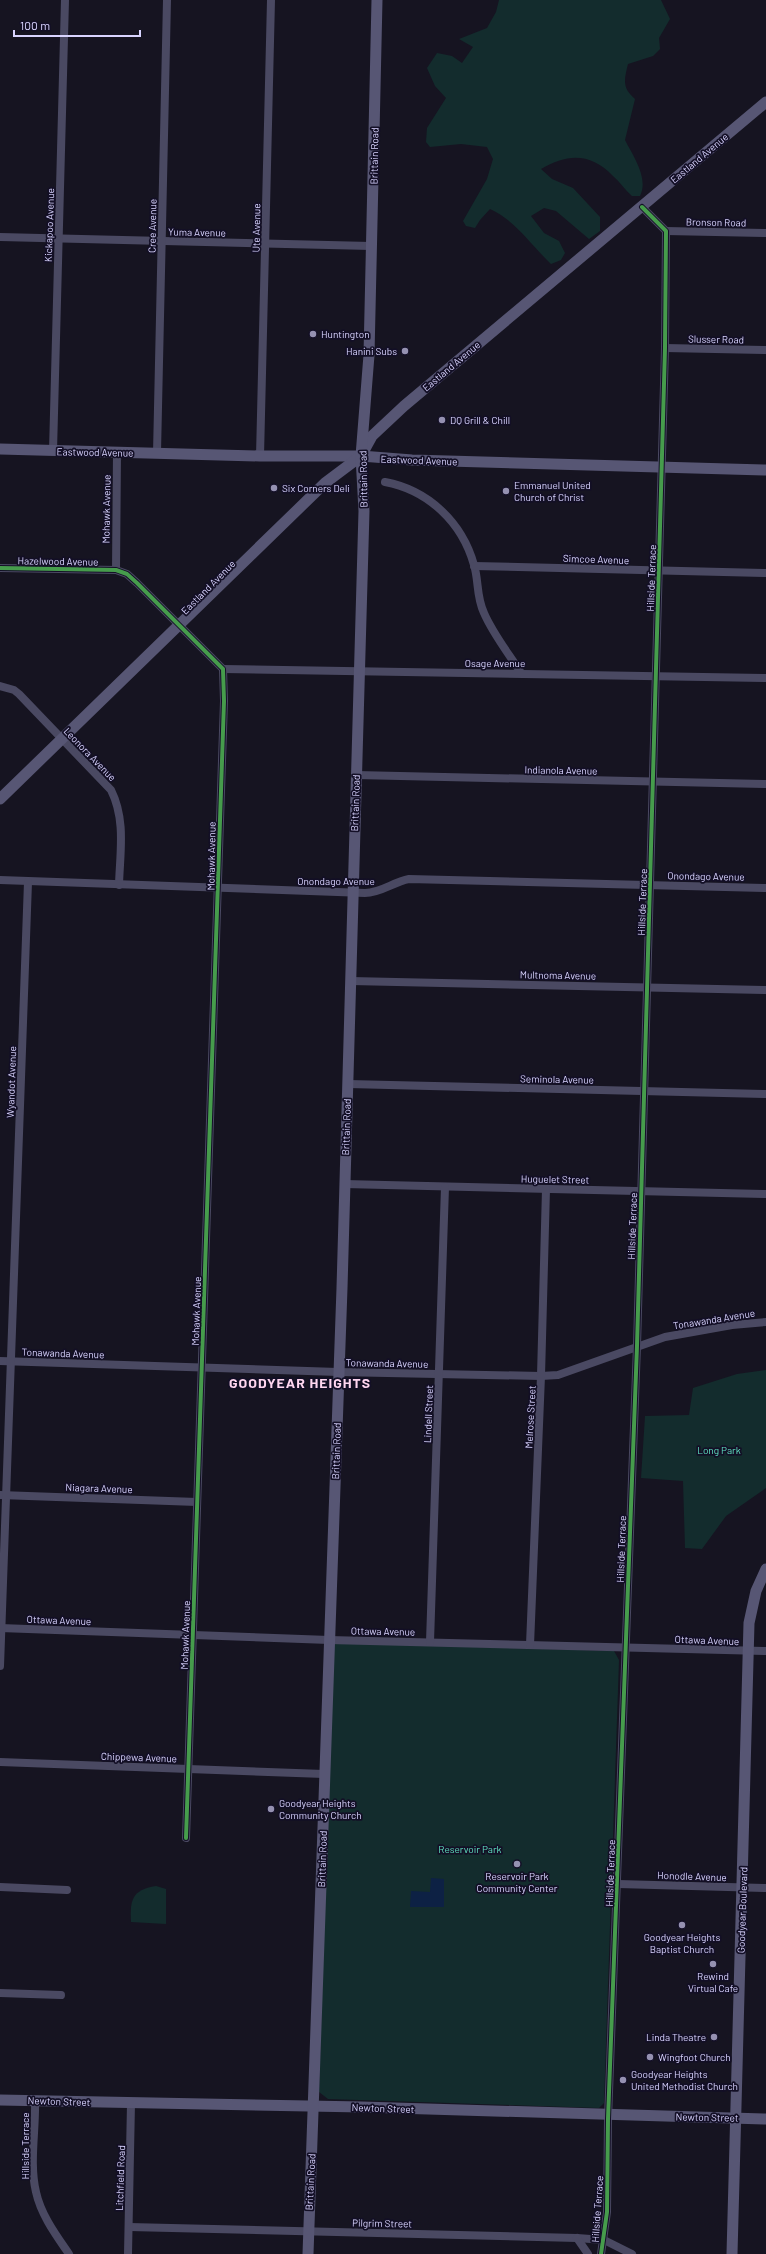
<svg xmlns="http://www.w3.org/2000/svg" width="766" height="2254" font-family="Barlow,sans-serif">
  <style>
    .green { fill: #132c2d }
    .water { fill: #0d2144 }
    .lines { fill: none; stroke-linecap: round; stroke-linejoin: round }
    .street { stroke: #4a4962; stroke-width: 8 }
    .secondary { stroke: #575674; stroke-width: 11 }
    .cycleway-casing { stroke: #130f26; stroke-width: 6 }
    .cycleway { stroke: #469c4c; stroke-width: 4 }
    .poi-dot { fill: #9591b1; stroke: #130f26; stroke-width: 1.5 }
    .labels { text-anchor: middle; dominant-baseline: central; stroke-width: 3.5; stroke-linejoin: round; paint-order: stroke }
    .street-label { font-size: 10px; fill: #d9d4ff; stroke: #130f26 }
    .poi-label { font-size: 10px; fill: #d9d4ff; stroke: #130f26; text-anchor: start }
    .park-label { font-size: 10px; fill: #5fe0c0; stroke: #130f26 }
    .district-label { font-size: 14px; font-weight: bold; letter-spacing: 1px; fill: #ffd6f0; stroke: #130f26 }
  </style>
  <rect width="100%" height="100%" fill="#161421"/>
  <g class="green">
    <path d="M499 0H661L670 19 659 38 660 49 653 56 628 64C624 80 622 88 635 99L625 140C633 156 649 178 640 196H632C625 190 620 182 613 176 591 153 568 153 541 169L552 179 573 188 600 217V231L589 239 556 211 544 208 531 216 544 233 559 241 565 253 561 260 551 264C530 244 516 221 490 209L480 220 475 228 466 226 463 221 487 179 493 159 487 147 461 144 430 147 426 142 427 128 446 98 435 86 427 68 437 53 452 56 462 63 473 47 459 39 487 28 496 12Z"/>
    <polygon points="766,1370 766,1488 726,1516 702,1549 685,1548 683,1481 641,1478 645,1416 689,1415 693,1388 737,1374"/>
    <polygon points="336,1643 614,1651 619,1660 604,2103 599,2108 328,2099 319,2092 333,1646"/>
    <path d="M156 1886 166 1889V1924L131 1922C130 1901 131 1890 156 1886Z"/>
  </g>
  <polygon class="water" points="431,1878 444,1879 444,1907 410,1907 411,1891 430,1892"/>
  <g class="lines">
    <g class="street">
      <polyline points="666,231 766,233"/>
      <polyline points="0,237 371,246"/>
      <polyline points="665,348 766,350"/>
      <polyline points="53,451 65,0"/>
      <polyline points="157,453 167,0"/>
      <polyline points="260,456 271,0"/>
      <path d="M385 482C428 490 462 522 474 565 479 581 476 596 484 613 493 634 509 654 521 673"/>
      <polyline points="474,566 766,573"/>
      <polyline points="0,568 116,570 127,574 137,583 223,669 224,701 186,1838"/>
      <polyline points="116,570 117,453"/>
      <polyline points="223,669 766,678"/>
      <path d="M0 686 14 690 19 694 111 790C126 820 120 852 119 885"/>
      <polyline points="356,775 766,784"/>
      <path d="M0 880 365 893C381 893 393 882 409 879L766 888"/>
      <polyline points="351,981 766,990"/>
      <polyline points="348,1084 766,1094"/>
      <polyline points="344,1184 766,1194"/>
      <polyline points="0,1361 338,1372 541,1376 558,1375 665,1337 732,1325 766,1322"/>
      <polyline points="0,1495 197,1502"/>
      <polyline points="0,1628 329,1640 766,1651"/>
      <polyline points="430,1642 445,1187"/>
      <polyline points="530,1645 541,1376 546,1189"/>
      <polyline points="0,1666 28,882"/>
      <polyline points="0,1762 324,1774"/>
      <polyline points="618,1884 766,1888"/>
      <polyline points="0,1887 67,1890"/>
      <polyline points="0,1993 61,1995"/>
      <path d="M35 2100C36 2130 29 2163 36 2192 41 2215 56 2235 69 2254"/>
      <polyline points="129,2227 577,2238 604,2240 632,2254"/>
      <polyline points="577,2238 588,2254"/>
      <polyline points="128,2254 131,2103"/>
      <polyline points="601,2254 607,2212 608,2119 637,1346 665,348 666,231 642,207"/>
    </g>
    <g class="secondary">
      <polyline points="0,449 260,456 361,456 412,460 766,470"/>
      <polyline points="0,799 325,483 361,456 372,436 404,406 766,102"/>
      <polyline points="0,2100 362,2107 766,2119"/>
      <polyline points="308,2254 342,1288 364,511 361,456 369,355 377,0"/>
      <polyline points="732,2254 749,1623 756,1591 766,1569"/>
    </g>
    <g class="cycleway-casing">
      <g id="cycleway">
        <polyline points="0,568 116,570 127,574 137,583 223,669 224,701 186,1838"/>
        <polyline points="601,2254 607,2212 608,2119 637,1346 665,348 666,231 642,207"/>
      </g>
    </g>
    <use href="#cycleway" class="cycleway"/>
  </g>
  <g class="poi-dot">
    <circle cx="313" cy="334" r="4"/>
    <circle cx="405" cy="351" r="4"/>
    <circle cx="442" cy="420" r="4"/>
    <circle cx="274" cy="488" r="4"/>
    <circle cx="506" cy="491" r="4"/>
    <circle cx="271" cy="1809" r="4"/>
    <circle cx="517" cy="1864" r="4"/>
    <circle cx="682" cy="1925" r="4"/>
    <circle cx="713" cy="1964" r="4"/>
    <circle cx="714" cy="2037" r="4"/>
    <circle cx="650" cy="2057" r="4"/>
    <circle cx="623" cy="2080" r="4"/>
  </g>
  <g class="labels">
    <g class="street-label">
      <text transform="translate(374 156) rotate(-89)">Brittain Road</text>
      <text transform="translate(699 158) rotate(-40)">Eastland Avenue</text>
      <text transform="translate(716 222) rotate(1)">Bronson Road</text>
      <text transform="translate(49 225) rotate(-88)">Kickapoo Avenue</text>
      <text transform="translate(152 226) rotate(-89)">Cree Avenue</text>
      <text transform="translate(256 228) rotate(-89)">Ute Avenue</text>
      <text transform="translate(197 232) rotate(1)">Yuma Avenue</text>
      <text transform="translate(716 339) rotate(1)">Slusser Road</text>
      <text transform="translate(451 366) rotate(-40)">Eastland Avenue</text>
      <text transform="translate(95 452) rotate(1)">Eastwood Avenue</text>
      <text transform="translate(419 460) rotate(2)">Eastwood Avenue</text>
      <text transform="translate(363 479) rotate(-91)">Brittain Road</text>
      <text transform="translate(106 509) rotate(-89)">Mohawk Avenue</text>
      <text transform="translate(596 559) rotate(2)">Simcoe Avenue</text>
      <text transform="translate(58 561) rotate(1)">Hazelwood Avenue</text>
      <text transform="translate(651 578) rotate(-88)">Hillside Terrace</text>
      <text transform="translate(208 587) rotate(-45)">Eastland Avenue</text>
      <text x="495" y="663">Osage Avenue</text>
      <text transform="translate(90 754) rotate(46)">Leonora Avenue</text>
      <text transform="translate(561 770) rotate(1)">Indianola Avenue</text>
      <text transform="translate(355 803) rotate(-88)">Brittain Road</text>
      <text transform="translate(211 856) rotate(-89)">Mohawk Avenue</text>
      <text transform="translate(706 876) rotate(1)">Onondago Avenue</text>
      <text x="336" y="881">Onondago Avenue</text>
      <text transform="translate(642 902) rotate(-88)">Hillside Terrace</text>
      <text transform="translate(558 975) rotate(1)">Multnoma Avenue</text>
      <text transform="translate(557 1079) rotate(1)">Seminola Avenue</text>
      <text transform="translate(11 1082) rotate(-88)">Wyandot Avenue</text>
      <text transform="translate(346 1127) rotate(-88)">Brittain Road</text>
      <text transform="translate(555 1179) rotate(1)">Huguelet Street</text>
      <text transform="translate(632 1226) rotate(-88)">Hillside Terrace</text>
      <text transform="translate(196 1311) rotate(-88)">Mohawk Avenue</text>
      <text transform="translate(714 1319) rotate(-9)">Tonawanda Avenue</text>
      <text transform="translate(63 1353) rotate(2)">Tonawanda Avenue</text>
      <text transform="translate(387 1363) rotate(1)">Tonawanda Avenue</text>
      <text transform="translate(428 1414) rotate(-88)">Lindell Street</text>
      <text transform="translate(530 1417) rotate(-87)">Melrose Street</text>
      <text transform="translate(336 1451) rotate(-88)">Brittain Road</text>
      <text transform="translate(99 1488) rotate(2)">Niagara Avenue</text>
      <text transform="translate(621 1549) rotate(-88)">Hillside Terrace</text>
      <text transform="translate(59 1620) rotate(2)">Ottawa Avenue</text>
      <text transform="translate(383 1631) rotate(1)">Ottawa Avenue</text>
      <text transform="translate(185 1635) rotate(-88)">Mohawk Avenue</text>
      <text transform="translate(707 1640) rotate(2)">Ottawa Avenue</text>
      <text transform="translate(139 1757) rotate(2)">Chippewa Avenue</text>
      <text transform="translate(322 1859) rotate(-88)">Brittain Road</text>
      <text transform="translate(610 1873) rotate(-88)">Hillside Terrace</text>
      <text transform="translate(692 1876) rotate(2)">Honodle Avenue</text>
      <text transform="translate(742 1910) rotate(-88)">Goodyear Boulevard</text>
      <text transform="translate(59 2101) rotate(2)">Newton Street</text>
      <text transform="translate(383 2108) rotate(2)">Newton Street</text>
      <text transform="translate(707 2117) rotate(1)">Newton Street</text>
      <text transform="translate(25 2146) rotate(-90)">Hillside Terrace</text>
      <text transform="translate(120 2178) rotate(-88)">Litchfield Road</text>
      <text transform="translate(310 2182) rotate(-87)">Brittain Road</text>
      <text transform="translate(597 2209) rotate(-86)">Hillside Terrace</text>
      <text transform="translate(382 2223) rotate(1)">Pilgrim Street</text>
    </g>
    <g class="poi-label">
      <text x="321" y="334">Huntington</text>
      <text x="397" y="351" text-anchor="end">Hanini Subs</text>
      <text x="450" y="420">DQ Grill &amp; Chill</text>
      <text x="514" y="485">Emmanuel United<tspan x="514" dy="12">Church of Christ</tspan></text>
      <text x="282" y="488">Six Corners Deli</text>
      <text x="279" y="1803">Goodyear Heights<tspan x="279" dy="12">Community Church</tspan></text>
      <text x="517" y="1876" text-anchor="middle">Reservoir Park<tspan x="517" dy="12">Community Center</tspan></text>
      <text x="682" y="1937" text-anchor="middle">Goodyear Heights<tspan x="682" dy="12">Baptist Church</tspan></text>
      <text x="713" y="1976" text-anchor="middle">Rewind<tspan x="713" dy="12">Virtual Cafe</tspan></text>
      <text x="706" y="2037" text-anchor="end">Linda Theatre</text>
      <text x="658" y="2057">Wingfoot Church</text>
      <text x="631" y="2074">Goodyear Heights<tspan x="631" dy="12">United Methodist Church</tspan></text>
    </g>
    <g class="park-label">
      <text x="719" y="1450">Long Park</text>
      <text x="470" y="1849">Reservoir Park</text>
    </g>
    <g class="district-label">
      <text x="300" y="1382">GOODYEAR HEIGHTS</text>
    </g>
  </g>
  <path d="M14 30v6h126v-6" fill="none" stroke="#d9d4ff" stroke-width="2"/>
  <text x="20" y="30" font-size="12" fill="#d9d4ff" stroke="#130f26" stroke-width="3" paint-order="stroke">100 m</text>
</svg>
